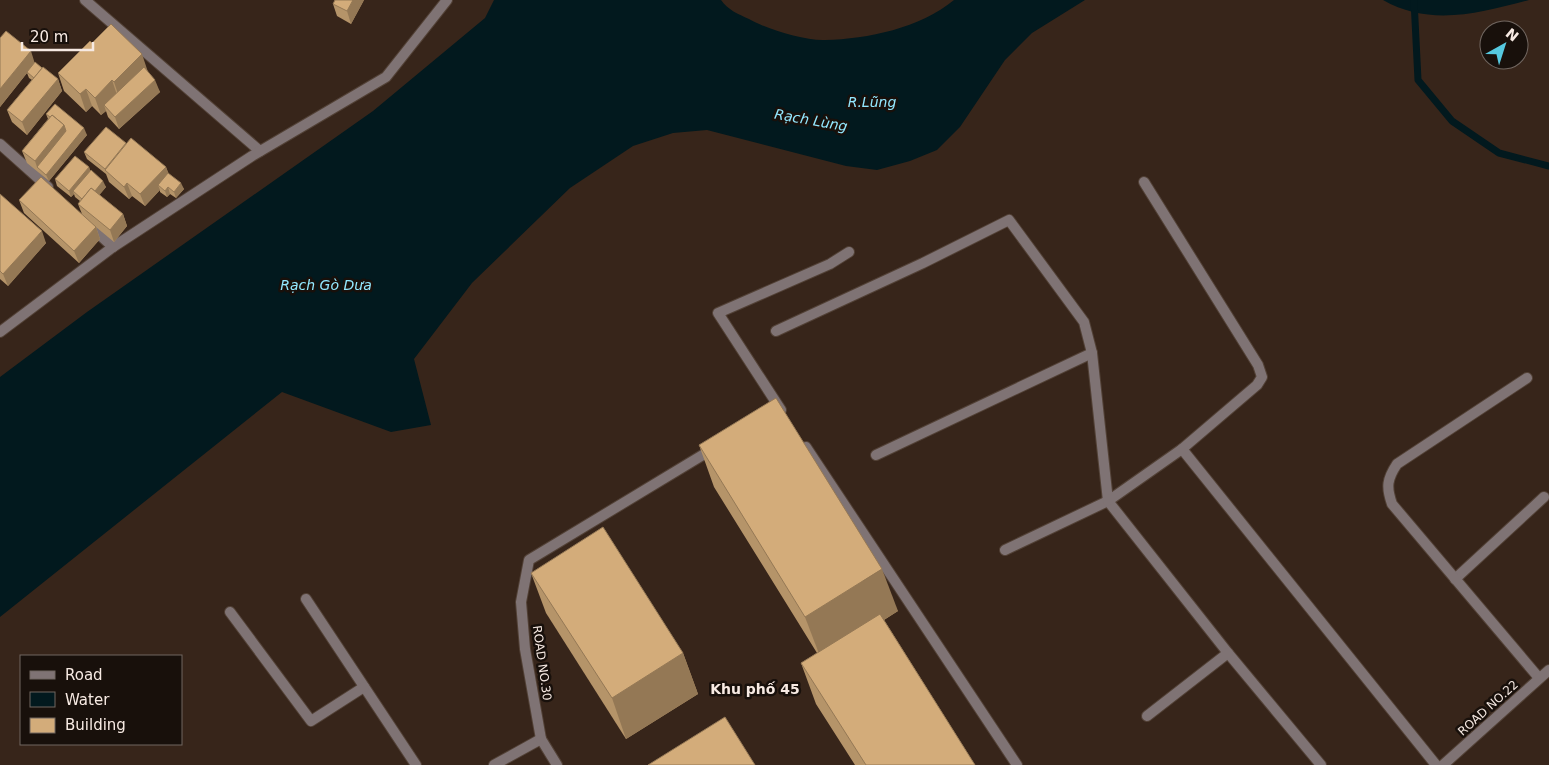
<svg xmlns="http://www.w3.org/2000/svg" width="1549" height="765" font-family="'DejaVu Sans',sans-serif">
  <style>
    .water { fill: #02191e }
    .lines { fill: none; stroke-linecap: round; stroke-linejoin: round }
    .stream { stroke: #02191e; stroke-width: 7 }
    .service-casing { stroke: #524136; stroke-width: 12 }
    .minor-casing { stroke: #524136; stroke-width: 12 }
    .service { stroke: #7f7374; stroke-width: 10 }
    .minor { stroke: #7f7374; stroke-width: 10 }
    .wall { fill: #b59469 }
    .shaded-wall { fill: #947855 }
    .building { fill: #d3ac7a; stroke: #947855 }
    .labels { text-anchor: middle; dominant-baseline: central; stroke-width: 5; stroke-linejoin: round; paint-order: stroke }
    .street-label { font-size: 12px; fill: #f7eae3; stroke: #18100b }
    .water-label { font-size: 14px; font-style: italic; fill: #93e8ff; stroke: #18100b }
    .neighbourhood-label { font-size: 14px; font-weight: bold; fill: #f7eae3; stroke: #18100b }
  </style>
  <rect width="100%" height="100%" fill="#37251a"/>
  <g class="water">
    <path d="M494 0H721C728 10 738 14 749 19 766 29 805 41 825 40 868 39 920 28 954 0H1085L1032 33 1005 60 960 127 937 150 910 161 877 170 846 166 707 130 673 133 633 146 570 188 472 283 414 359 431 425 391 432 282 392 0 617V377L87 312 373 111 485 18Z"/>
    <path d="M1383 0H1529C1480 13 1430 27 1383 0Z"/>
  </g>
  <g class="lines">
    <polyline class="stream" points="1414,0 1418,80 1452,121 1499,153 1549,166"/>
    <g class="service-casing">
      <g id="service">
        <polyline points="781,410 718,313 830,264 849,252"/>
        <polyline points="806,447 1017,765"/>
        <polyline points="1005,550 1108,501"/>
        <polyline points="1455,579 1544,497"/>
      </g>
    </g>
    <g class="minor-casing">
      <g id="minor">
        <polyline points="85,0 260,151"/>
        <polyline points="0,144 48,187"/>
        <polyline points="88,224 113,247"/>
        <polyline points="776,331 923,263 1009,220 1084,322 1092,353 1108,501 1228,653 1321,765"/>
        <polyline points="0,332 113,247 252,156 386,77 447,0"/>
        <path d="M1527 378 1397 464C1387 479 1386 487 1392 504L1539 678"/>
        <polyline points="1182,449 1436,765"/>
        <polyline points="876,455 1092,353"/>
        <polyline points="1108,501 1182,449 1257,385 1262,377 1258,365 1144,182"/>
        <polyline points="306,599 416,765"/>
        <polyline points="230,612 311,721 364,687"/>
        <polyline points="1147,716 1228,653"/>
        <polyline points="494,765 541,739"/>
        <polyline points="557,765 541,739 525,649 521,602 529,560 711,450"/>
        <polyline points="1443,765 1549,670"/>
      </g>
    </g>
    <use href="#service" class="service"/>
    <use href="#minor" class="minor"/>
  </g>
  <g class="wall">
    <polygon points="364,0 351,24 337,16 333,4"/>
    <polygon points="0,38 58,79 62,91 27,135 12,122 7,110 32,80 29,78 27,73 0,107"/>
    <polygon points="92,43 148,72 160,92 119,129 108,117 106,111 101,115 92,106 86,112 64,91 58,73"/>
    <polygon points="46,114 87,135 49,181 27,163 22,151 48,119"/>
    <polygon points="126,143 166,167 168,173 184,189 176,198 170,194 167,197 160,192 160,190 145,206 132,196 129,199 109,182 106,174 87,159 84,152"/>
    <polygon points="89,167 90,171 106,187 99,195 123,214 127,226 114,242 96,227 100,239 79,263 24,213 19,200 82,214 78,204 80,201 75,197 74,194 71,197 57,186 55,179"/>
    <polygon points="0,194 46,243 8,286 0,279"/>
    <polygon points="699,445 898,611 884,620 975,765 855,765 816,704 801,663 817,653 714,487"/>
    <polygon points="531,573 683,653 698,694 626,739 546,613"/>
  </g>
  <g class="shaded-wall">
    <polygon points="353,0 364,0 351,24 347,11"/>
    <polygon points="31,51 35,64 27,72 27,73 0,107 0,89"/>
    <polygon points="142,54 148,72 120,100 114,82"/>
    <polygon points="58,79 62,91 27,135 22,122"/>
    <polygon points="112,80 118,98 104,105 106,111 101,115 95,98"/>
    <polygon points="155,80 160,92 119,129 115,117"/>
    <polygon points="86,89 92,106 86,112 80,94"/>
    <polygon points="64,125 68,137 37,167 35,161"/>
    <polygon points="84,128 87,135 49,181 46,175"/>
    <polygon points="89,167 91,173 73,191 74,194 71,197 69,191"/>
    <polygon points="166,167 171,179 158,185 160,190 145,206 140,194"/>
    <polygon points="103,181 106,187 89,208 86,202"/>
    <polygon points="127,183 132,196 129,199 124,187"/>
    <polygon points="181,183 184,189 176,198 174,192"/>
    <polygon points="168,187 170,194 167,197 165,191"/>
    <polygon points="123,214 127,226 114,242 110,230"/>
    <polygon points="96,227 100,239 79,263 74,251"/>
    <polygon points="42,231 46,243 8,286 3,274"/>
    <polygon points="882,569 898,611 821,659 805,617"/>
    <polygon points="683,653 698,694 626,739 612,698"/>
  </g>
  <g class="building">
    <polygon points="335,0 353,0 347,11 333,4"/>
    <polygon points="111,24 142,54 114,82 112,80 95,98 86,89 80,94 58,73 90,41 92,43"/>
    <polygon points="6,31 31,51 0,89 0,38"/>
    <polygon points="35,62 42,68 34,78 27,72"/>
    <polygon points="43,67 58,79 22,122 7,110"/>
    <polygon points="144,67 155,80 115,117 104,105"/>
    <polygon points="55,104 84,128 46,175 37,167 66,131 64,125 52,115 50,117 46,114"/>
    <polygon points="52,115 64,125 35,161 22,151"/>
    <polygon points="106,127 126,143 105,169 84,152"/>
    <polygon points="131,138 166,167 140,194 127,183 124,187 105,170"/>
    <polygon points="75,156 89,167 69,191 55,179"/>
    <polygon points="91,170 103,181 95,191 91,188 82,199 73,191"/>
    <polygon points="168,173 181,183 174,192 168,187 165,191 158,185"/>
    <polygon points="41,177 96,227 74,251 19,200"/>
    <polygon points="91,188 123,214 110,230 78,204"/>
    <polygon points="0,194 42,231 3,274 0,271"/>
    <polygon points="776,398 882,569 805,617 699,445"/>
    <polygon points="603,527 683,653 612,698 531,573"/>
    <polygon points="880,614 975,765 866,765 801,663"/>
    <polygon points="725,717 755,765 648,765"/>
  </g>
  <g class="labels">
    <g class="street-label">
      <text transform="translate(542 663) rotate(82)">ROAD NO.30</text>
      <text transform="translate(1488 708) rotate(-42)">ROAD NO.22</text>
    </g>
    <g class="water-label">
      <text x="872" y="102">R.Lũng</text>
      <text transform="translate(811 120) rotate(10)">Rạch Lùng</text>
      <text x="326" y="285">Rạch Gò Dưa</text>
    </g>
    <g class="neighbourhood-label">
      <text x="755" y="689">Khu phố 45</text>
    </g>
  </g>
  <rect x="20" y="655" width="162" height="90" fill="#18100b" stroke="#716761"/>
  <rect x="30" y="671" width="25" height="8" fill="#7f7374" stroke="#716761"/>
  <text x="65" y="680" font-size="15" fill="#f7eae3">Road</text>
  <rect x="30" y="692" width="25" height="15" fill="#02191e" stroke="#716761"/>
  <text x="65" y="705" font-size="15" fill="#f7eae3">Water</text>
  <rect x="30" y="718" width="25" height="15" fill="#d3ac7a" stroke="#716761"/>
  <text x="65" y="730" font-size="15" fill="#f7eae3">Building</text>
  <g transform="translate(1504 45) rotate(39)"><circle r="24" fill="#18100b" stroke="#716761"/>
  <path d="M0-4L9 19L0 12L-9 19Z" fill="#56c9e0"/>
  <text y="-8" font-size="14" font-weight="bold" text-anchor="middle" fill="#f7eae3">N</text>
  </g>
  <path d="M22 42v8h71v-8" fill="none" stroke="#f7eae3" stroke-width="2.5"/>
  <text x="30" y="42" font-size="15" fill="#f7eae3" stroke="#18100b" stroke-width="4" paint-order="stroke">20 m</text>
</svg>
